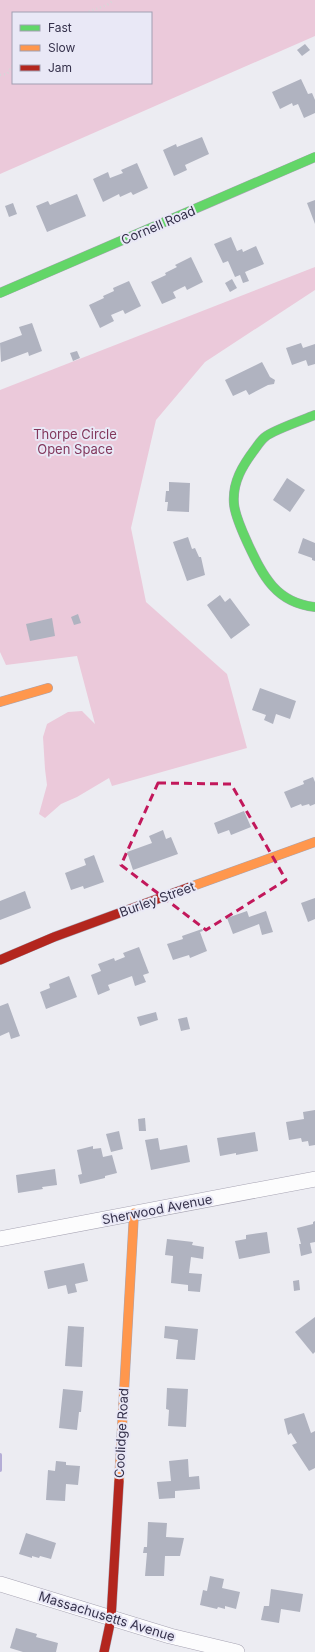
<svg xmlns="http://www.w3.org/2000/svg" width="315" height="1652" font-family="Inter,sans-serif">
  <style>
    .green { fill: #ebc9da; fill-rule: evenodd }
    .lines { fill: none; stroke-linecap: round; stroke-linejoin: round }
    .stream { stroke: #b4add6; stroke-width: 4 }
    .building { fill: #b0b3c0 }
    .street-casing { stroke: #a7a4b3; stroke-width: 16 }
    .fast-casing { stroke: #a7a4b3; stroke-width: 10 }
    .slow-casing { stroke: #a7a4b3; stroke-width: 10 }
    .jam-casing { stroke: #a7a4b3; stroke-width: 10 }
    .path { stroke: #d7d7d9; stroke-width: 2.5; stroke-dasharray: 1 3; stroke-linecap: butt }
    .street { stroke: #fcfcfd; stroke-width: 15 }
    .fast { stroke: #63d668; stroke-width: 9 }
    .slow { stroke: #ff974d; stroke-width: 9 }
    .jam { stroke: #b3261e; stroke-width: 9 }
    .marked { fill: none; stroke: #c2185b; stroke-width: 3; stroke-dasharray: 8 5; stroke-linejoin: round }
    .labels { text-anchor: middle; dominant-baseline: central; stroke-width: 4; stroke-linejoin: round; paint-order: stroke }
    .street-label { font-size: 13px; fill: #35314b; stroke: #e9e8f6 }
    .park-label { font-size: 13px; fill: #82375c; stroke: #e9e8f6 }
  </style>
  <rect width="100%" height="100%" fill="#ececf2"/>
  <g class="green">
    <path d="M0 0H315V36L0 174ZM13 13H151V83H13Z"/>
    <polygon points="315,267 315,290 205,362 156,420 131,528 146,602 227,674 247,748 112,786 109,778 77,797 61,804 45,818 39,814 47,785 45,769 43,737 47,724 68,712 82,711 95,724 77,656 6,665 0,652 0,390"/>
  </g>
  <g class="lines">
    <polyline class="stream" points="0,1455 0,1470"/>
  </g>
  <g class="building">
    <polygon points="305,44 310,50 302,56 297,50"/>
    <polygon points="301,79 308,94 312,93 315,100 315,113 304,118 298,104 293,106 292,103 280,109 272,92"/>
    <polygon points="202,137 209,154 185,165 187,170 174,176 163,150 176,144 177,147"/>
    <polygon points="137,163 148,188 133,195 131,192 120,197 119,194 103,202 93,179 108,172 110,178 123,173 121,170"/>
    <polygon points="77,194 86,216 47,232 36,206 48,201 50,205"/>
    <polygon points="315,200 315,224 307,203"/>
    <polygon points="13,203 17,214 9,217 5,206"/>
    <polygon points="231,237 237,251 242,249 243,252 256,246 264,264 245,272 249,281 243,283 240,275 235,277 228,261 223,263 214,244"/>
    <polygon points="191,257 203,282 187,290 185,286 173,292 176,298 162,304 151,282 166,275 165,273 177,267 175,265"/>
    <polygon points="232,279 237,288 230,292 225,283"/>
    <polygon points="129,281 141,306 125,314 123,310 111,315 114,321 100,328 89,305 104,298 103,296 114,291 113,288"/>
    <polygon points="32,323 42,351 29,356 28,352 1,362 0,343 22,335 19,327"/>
    <polygon points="301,343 303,348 315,344 315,364 308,366 306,360 292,365 286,348"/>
    <polygon points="77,351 80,358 73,361 70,353"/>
    <polygon points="262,362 270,377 275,380 274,384 268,385 249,395 246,390 233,396 225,380"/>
    <polygon points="287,478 305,490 290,512 273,500"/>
    <polygon points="169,482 190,483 189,512 167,511 168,502 165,502 166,491 169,491"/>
    <polygon points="188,537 192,549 195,548 199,557 201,557 205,575 187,581 173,542"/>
    <polygon points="303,538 315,543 315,561 312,560 312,558 298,553"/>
    <polygon points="220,595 225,602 230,598 250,625 231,639 207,605"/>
    <polygon points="78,614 81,623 74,625 71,617"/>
    <polygon points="52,618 55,636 30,641 26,624"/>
    <polygon points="260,688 296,701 290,719 276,714 273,724 264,720 266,715 252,710"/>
    <polygon points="313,777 315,782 315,804 310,806 309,804 302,806 301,804 291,808 284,792 304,784 303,781"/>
    <polygon points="244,811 251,827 231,835 229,830 218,834 214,823"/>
    <polygon points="163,830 166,839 171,837 178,854 133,870 127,852 152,843 149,836"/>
    <polygon points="94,855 104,882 84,889 83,886 71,890 65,873 86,865 84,859"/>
    <polygon points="25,891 31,908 0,920 0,901"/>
    <polygon points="315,898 315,919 308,922 301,903"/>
    <polygon points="247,911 249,917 266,911 273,932 262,935 259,924 233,934 227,918"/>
    <polygon points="202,929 203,931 200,932 207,951 190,958 189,955 173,960 167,944 183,939 182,936"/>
    <polygon points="139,947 149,973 143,975 146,982 135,986 132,976 108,985 110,990 98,995 91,975 101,971 98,964 114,958 115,961 125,957 123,953"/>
    <polygon points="69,976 77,997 46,1009 40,992 50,988 49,984"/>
    <polygon points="8,1003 20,1036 11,1039 9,1032 0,1036 0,1006"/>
    <polygon points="156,1012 158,1020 140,1026 137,1017"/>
    <polygon points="187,1017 190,1029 181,1031 178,1019"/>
    <polygon points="315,1110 315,1145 309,1146 308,1141 302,1142 301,1138 289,1140 286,1122 304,1119 303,1112"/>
    <polygon points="145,1118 146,1131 139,1131 138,1119"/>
    <polygon points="119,1131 123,1149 111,1152 106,1134"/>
    <polygon points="255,1132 258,1151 236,1155 236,1153 220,1156 217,1138"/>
    <polygon points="158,1138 160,1150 187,1145 190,1162 151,1170 145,1140"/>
    <polygon points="93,1146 93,1149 101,1148 103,1157 112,1155 117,1173 105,1176 105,1178 80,1184 78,1175 82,1174 77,1150"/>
    <polygon points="55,1169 57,1185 42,1187 43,1189 18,1193 16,1175"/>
    <polygon points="315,1221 315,1242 310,1243 312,1253 301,1256 299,1244 301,1244 297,1228 313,1224 313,1222"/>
    <polygon points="267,1232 270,1253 239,1259 235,1241 246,1239 246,1235"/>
    <polygon points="167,1239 193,1242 192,1245 204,1247 203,1259 191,1257 189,1273 202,1274 200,1292 188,1291 188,1285 171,1283 173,1256 165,1255"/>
    <polygon points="84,1263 88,1281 75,1284 77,1292 68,1294 66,1285 48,1289 44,1271"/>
    <polygon points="299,1280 300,1290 294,1291 293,1281"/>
    <polygon points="315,1317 315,1352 313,1354 295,1332"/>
    <polygon points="68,1326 84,1327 82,1367 65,1366"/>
    <polygon points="165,1326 198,1329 195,1360 176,1359 178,1340 164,1338"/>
    <polygon points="167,1388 188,1389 186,1427 168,1426 169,1410 166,1409"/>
    <polygon points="63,1389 83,1391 81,1412 79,1412 77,1430 59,1428"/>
    <polygon points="304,1413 311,1433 315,1431 315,1468 309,1471 292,1445 297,1443 291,1433 288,1435 284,1419"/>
    <polygon points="188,1459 189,1477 199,1476 200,1489 175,1491 175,1498 159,1499 157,1482 171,1481 169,1461"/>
    <polygon points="56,1461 66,1462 66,1465 80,1466 78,1485 66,1484 65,1501 46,1500 48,1470 55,1471"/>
    <polygon points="148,1522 167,1523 166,1537 184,1538 180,1556 165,1556 164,1576 145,1576 147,1553 143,1553 144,1547 147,1547"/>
    <polygon points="26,1533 56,1543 51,1559 40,1556 39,1558 32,1556 32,1558 19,1554"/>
    <polygon points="210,1576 224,1579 222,1588 240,1592 236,1609 225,1606 225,1609 218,1607 217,1609 200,1605 203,1590 207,1591"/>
    <polygon points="271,1589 303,1594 300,1612 281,1609 279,1623 261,1620 264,1606 269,1606"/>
    <polygon points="16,1628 37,1634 36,1637 58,1643 56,1652 23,1652 10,1648"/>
  </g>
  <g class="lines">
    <g class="street-casing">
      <g id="street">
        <polyline points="0,1239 315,1179"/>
        <polyline points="0,1584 170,1636 237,1652"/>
      </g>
    </g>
    <g class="fast-casing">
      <g id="fast">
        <polyline points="0,293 315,157"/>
        <path d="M315 415C305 419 271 431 265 437 261 440 258 445 255 449 243 465 232 482 234 504 235 516 243 533 248 544 263 576 276 603 315 607"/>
      </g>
    </g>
    <g class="slow-casing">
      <g id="slow">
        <polyline points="0,702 48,688"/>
        <polyline points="190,887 315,842"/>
        <polyline points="119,1481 134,1213"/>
      </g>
    </g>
    <g class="jam-casing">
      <g id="jam">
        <polyline points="0,960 54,937 190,887"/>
        <polyline points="104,1652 111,1619 119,1481"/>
      </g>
    </g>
    <g class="path">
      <polyline points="85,13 107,5 114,0"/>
      <polyline points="0,75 7,74 13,65"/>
    </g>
    <use href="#street" class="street"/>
    <use href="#fast" class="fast"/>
    <use href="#slow" class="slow"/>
    <use href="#jam" class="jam"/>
  </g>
  <path class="marked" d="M158 783 231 784 286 880 206 930 121 865Z"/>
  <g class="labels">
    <g class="street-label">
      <text transform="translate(158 225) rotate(-23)">Cornell Road</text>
      <text transform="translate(157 899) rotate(-20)">Burley Street</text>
      <text transform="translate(157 1209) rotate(-11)">Sherwood Avenue</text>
      <text transform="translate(121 1433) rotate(-87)">Coolidge Road</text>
      <text transform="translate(107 1616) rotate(17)">Massachusetts Avenue</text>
    </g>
    <g class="park-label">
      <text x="75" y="434">Thorpe Circle<tspan x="75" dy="15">Open Space</tspan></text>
    </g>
  </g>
  <rect x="12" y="12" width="140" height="72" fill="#e9e8f6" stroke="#a19fb2"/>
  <rect x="20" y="25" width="20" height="6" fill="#63d668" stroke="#a19fb2"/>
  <text x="48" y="32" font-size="12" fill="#35314b">Fast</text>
  <rect x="20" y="45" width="20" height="6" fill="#ff974d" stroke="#a19fb2"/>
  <text x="48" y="52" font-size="12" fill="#35314b">Slow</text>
  <rect x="20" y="65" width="20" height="6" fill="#b3261e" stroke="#a19fb2"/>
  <text x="48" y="72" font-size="12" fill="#35314b">Jam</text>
</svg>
